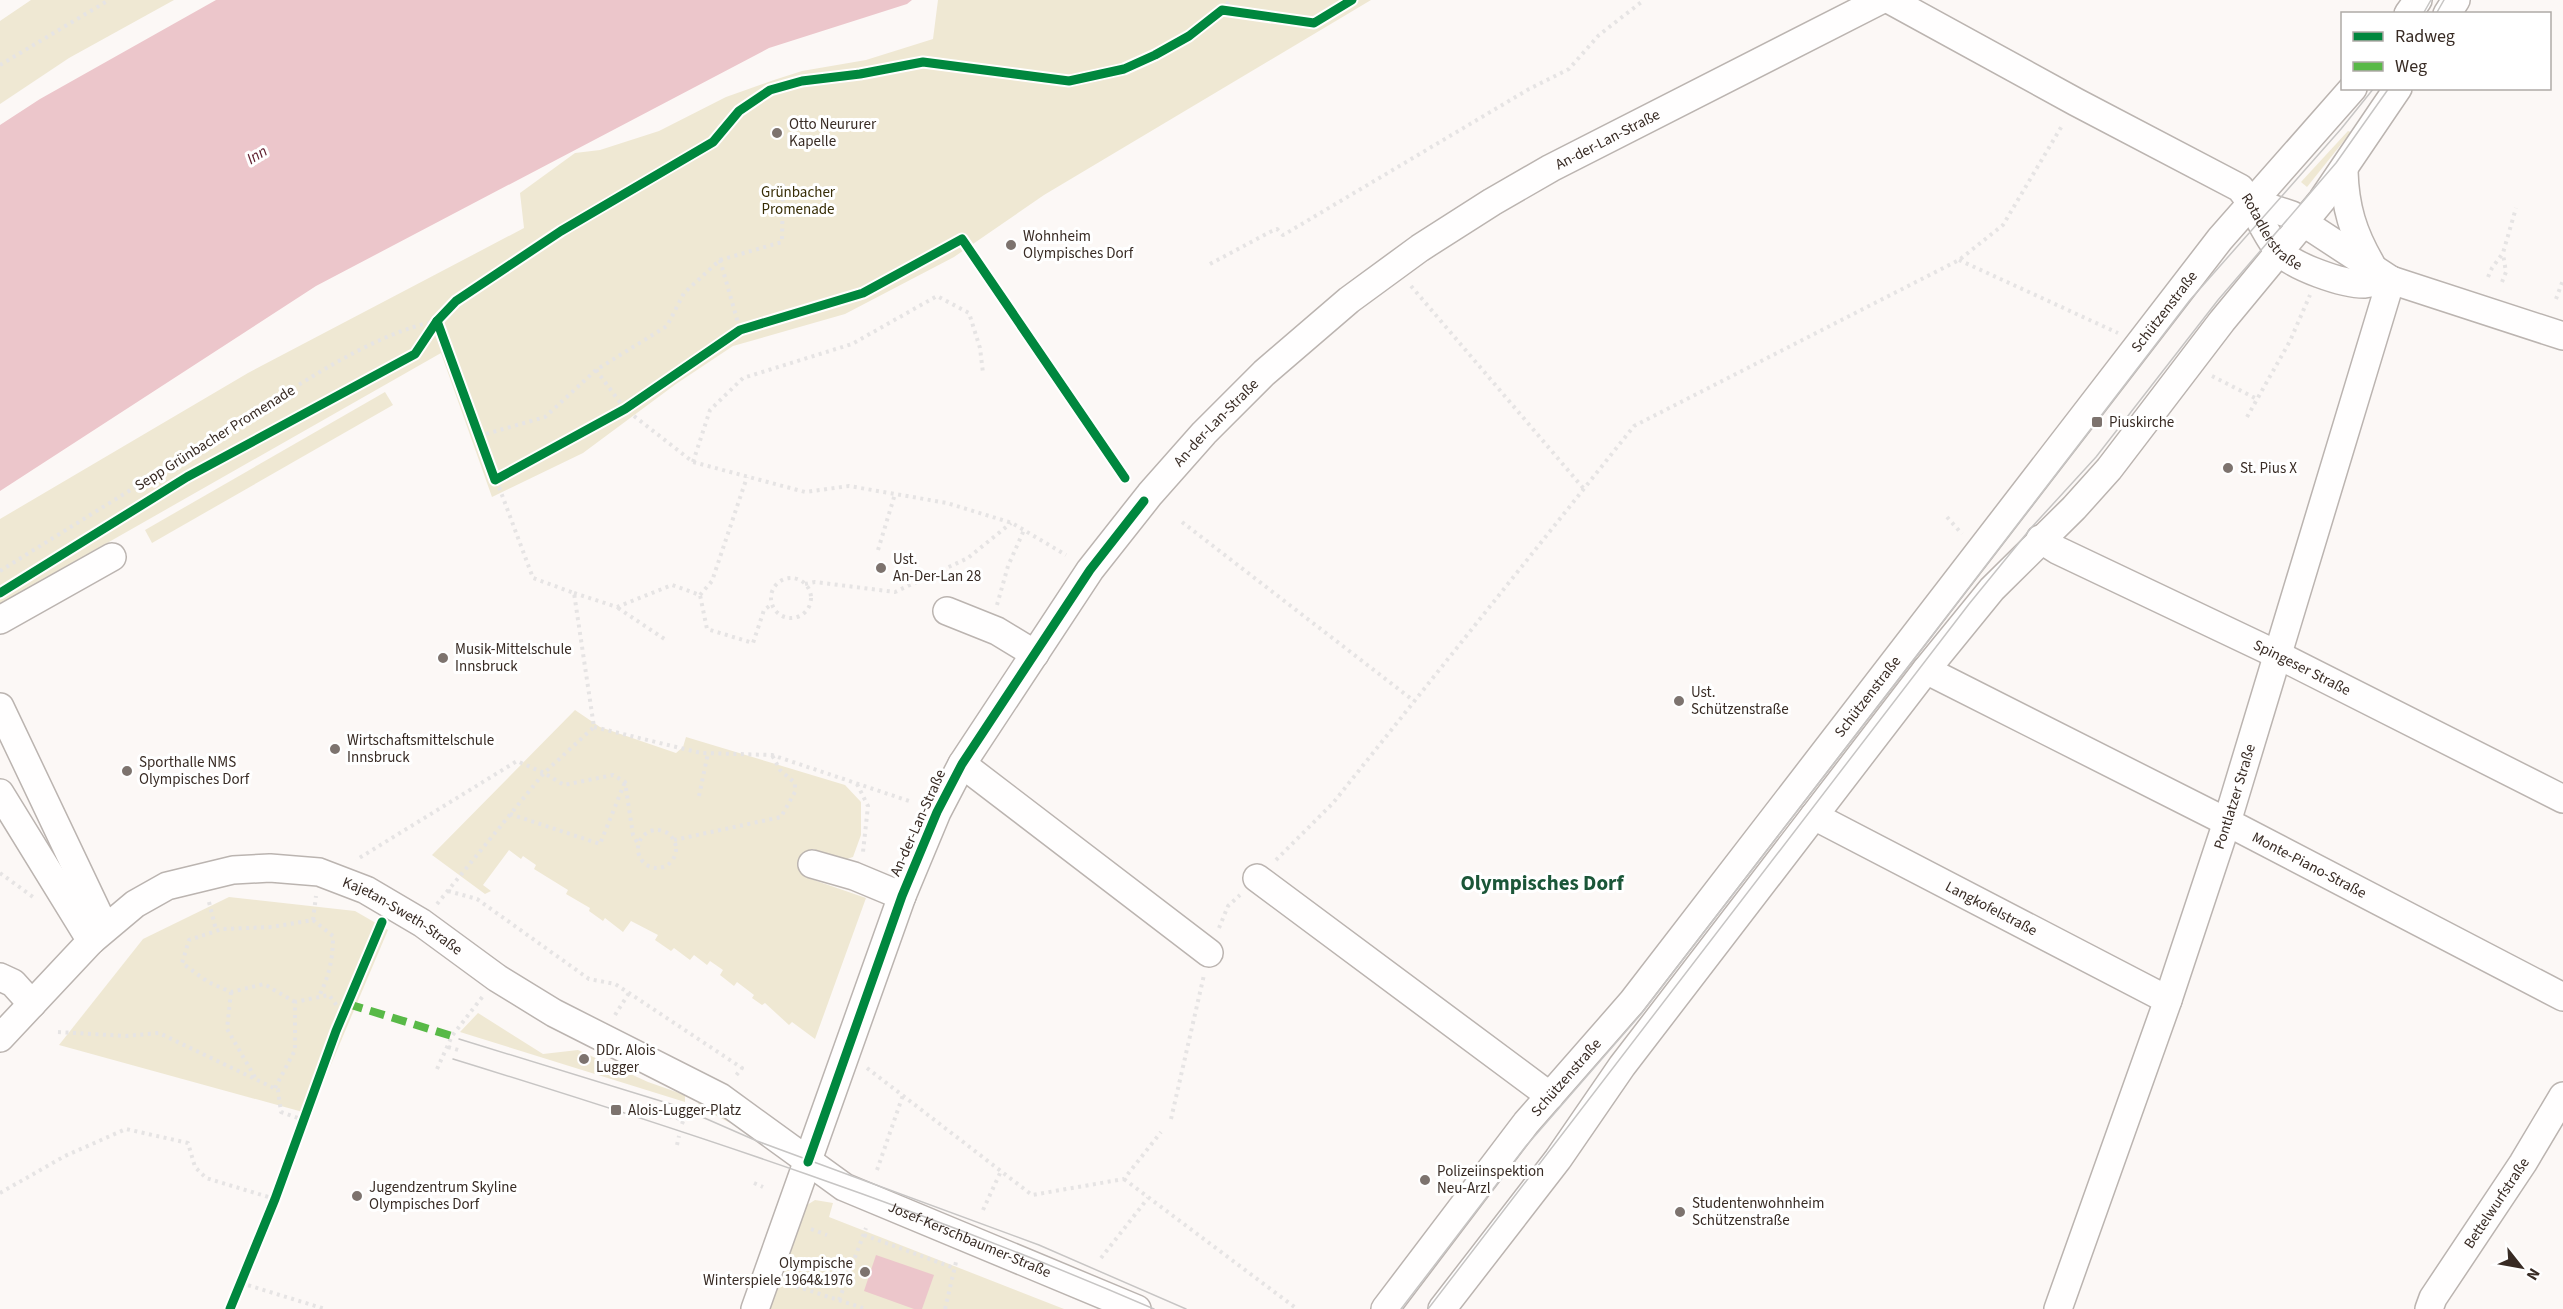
<svg xmlns="http://www.w3.org/2000/svg" width="2563" height="1309" font-family="'Source Sans 3',sans-serif">
  <style>
    .green { fill: #efe8d3 }
    .water { fill: #ecc6cb }
    .lines { fill: none; stroke-linecap: round; stroke-linejoin: round }
    .minor-casing { stroke: #bbb4b0; stroke-width: 30 }
    .path { stroke: #e6e4e4; stroke-width: 4; stroke-dasharray: 3 4.5; stroke-linecap: butt }
    .minor { stroke: #fffefe; stroke-width: 27 }
    .tram { stroke: #c7c5c4; stroke-width: 1.5 }
    .quiet { stroke: #58b947; stroke-width: 8; stroke-dasharray: 15 8; stroke-linecap: butt }
    .cycleway-casing { stroke: #fff; stroke-width: 13 }
    .cycleway { stroke: #00873e; stroke-width: 9 }
    .poi-dot { fill: #7d736e; stroke: #fff; stroke-width: 2 }
    .labels { text-anchor: middle; dominant-baseline: central; stroke-width: 6; stroke-linejoin: round; paint-order: stroke }
    .poi-label { font-size: 15px; fill: #382b24; stroke: #fff; text-anchor: start }
    .street-label { font-size: 15px; fill: #382b24; stroke: #fff }
    .park-label { font-size: 15px; fill: #372d06; stroke: #fff }
    .water-label { font-size: 16px; font-style: italic; fill: #612231; stroke: #fff }
    .district-label { font-size: 21px; font-weight: bold; fill: #1b5638; stroke: #fff }
  </style>
  <rect width="100%" height="100%" fill="#fcf8f6"/>
  <g class="green">
    <polygon points="31,0 174,0 69,58 0,104 0,21"/>
    <polygon points="938,0 1371,0 1044,195 954,257 845,314 733,346 676,384 583,453 492,497 441,353 0,604 0,519 248,373 524,228 520,193 575,153 600,150 659,131 726,97 774,80 802,71 866,60 933,39"/>
    <polygon points="2348,131 2351,132 2307,187 2301,182"/>
    <polygon points="385,392 393,405 152,543 145,530"/>
    <polygon points="575,710 600,727 676,753 683,747 686,737 845,785 861,802 861,835 853,857 844,860 813,849 805,877 866,898 815,1039 792,1022 789,1025 765,1003 762,1005 752,998 754,995 737,982 734,986 720,975 723,970 710,961 707,965 694,955 690,960 674,948 671,951 655,940 658,935 631,921 623,932 605,918 603,921 589,911 590,908 566,894 568,890 534,869 536,865 523,856 521,859 509,850 483,885 491,891 485,894 432,855"/>
    <polygon points="229,897 355,911 388,930 310,1114 59,1045 143,939"/>
    <polygon points="478,1013 543,1054 578,1050 648,1082 685,1095 685,1102 460,1032"/>
    <polygon points="702,1096 760,1138 697,1106"/>
    <polygon points="815,1200 833,1203 829,1217 1064,1309 769,1309 803,1213 807,1205"/>
  </g>
  <g class="water">
    <polygon points="216,0 912,0 907,4 769,48 316,286 0,491 0,125 40,99"/>
    <polygon points="876,1255 934,1275 922,1309 914,1309 864,1291"/>
  </g>
  <g class="lines">
    <g class="minor-casing">
      <g id="minor">
        <path id="s1" d="M1890 0 2076 102 2240 188C2256 207 2263 232 2279 251 2293 267 2343 284 2364 284 2373 283 2382 281 2391 280"/>
        <polyline points="2408,14 2418,0"/>
        <polyline points="2447,14 2456,0"/>
        <path d="M2344 171C2345 207 2353 233 2371 264"/>
        <polyline points="2252,202 2292,215 2391,280 2563,336"/>
        <path id="s2" d="M2040 539 2057 550 2276 654 2563 799"/>
        <polyline points="947,611 997,631 1035,654"/>
        <polyline points="0,620 112,557"/>
        <path id="s3" d="M1926 670 2227 822 2563 997"/>
        <polyline points="0,707 105,928"/>
        <polyline points="962,764 1209,953"/>
        <polyline points="0,793 91,941"/>
        <path id="s4" d="M1814 816 2168 1000"/>
        <polyline points="812,864 854,876 902,896"/>
        <polyline points="1257,878 1550,1096"/>
        <polyline points="0,977 13,983 32,1004"/>
        <path id="s5" d="M0 1038 91 941 135 904 167 886 233 870 270 868 319 872 366 890 422 923 497 978 554 1013 720 1097 844 1187 1137 1309"/>
        <path id="s6" d="M755 1309 902 896 937 812 962 764 1090 570 1150 494 1204 433 1264 373 1349 300 1420 248 1492 202 1551 168 1881 0"/>
        <path id="s7" d="M1385 1309 1526 1123 1632 1002 2220 239 2353 88"/>
        <polyline points="1442,1309 1558,1159 1622,1066 1926,670 1992,589 2074,508 2109,469 2222,321 2322,200 2398,88"/>
        <path id="s8" d="M2058 1309 2168 1000 2227 822 2391 280"/>
        <path id="s9" d="M2429 1309 2433 1298 2523 1163 2563 1096"/>
      </g>
    </g>
    <g class="path">
      <polyline points="1222,10 1230,0"/>
      <polyline points="0,65 109,0"/>
      <polyline points="720,260 782,242 783,184"/>
      <polyline points="1959,260 2118,333"/>
      <polyline points="1210,264 1270,232 1277,229 1283,235 1285,234 1529,89 1569,69 1599,35 1644,0"/>
      <polyline points="2488,277 2492,268 2503,253 2516,208"/>
      <polyline points="2502,282 2506,272 2503,254"/>
      <polyline points="1411,286 1584,489"/>
      <polyline points="2556,299 2563,280"/>
      <polyline points="596,370 625,409 693,462 805,492 849,486 947,503 1012,523 1066,555"/>
      <polyline points="2212,376 2257,399"/>
      <polyline points="2247,417 2290,341 2310,295"/>
      <polyline points="479,436 545,417 596,370 667,326 684,293 720,260 740,330"/>
      <polyline points="693,462 710,410 743,378 852,344 937,296 969,313 980,348 983,373"/>
      <polyline points="495,480 625,409 740,330 863,293 962,239 1125,478"/>
      <polyline points="1947,517 1962,534"/>
      <polyline points="1182,522 1414,701"/>
      <polyline points="878,550 895,494"/>
      <path d="M0 571C80 521 160 472 240 422 296 387 373 333 437 321L533 578 574 593 594 727 544 773 517 761 356 860"/>
      <circle cx="791" cy="598" r="20"/>
      <polyline points="805,584 815,582 895,592 968,558 1011,523"/>
      <polyline points="574,593 617,607 672,585 700,595 707,629 753,643 764,610 772,604"/>
      <polyline points="700,595 712,581 747,477"/>
      <polyline points="997,605 1008,566 1024,530"/>
      <polyline points="618,608 666,640"/>
      <polyline points="594,727 701,753 772,755 909,801"/>
      <polyline points="857,784 868,806 863,852"/>
      <polyline points="699,796 708,753"/>
      <polyline points="510,814 600,844 625,782"/>
      <circle cx="657" cy="849" r="19"/>
      <polyline points="674,840 781,817 795,792 795,783 780,770 772,755"/>
      <polyline points="1276,860 1333,803 1634,426 1959,260 2003,225 2063,124"/>
      <polyline points="0,873 33,897"/>
      <polyline points="448,891 477,899 589,979 615,984 629,993 742,1068 734,1078"/>
      <polyline points="209,902 216,930"/>
      <polyline points="437,904 544,773 564,785 613,775 625,782 633,835 638,844"/>
      <polyline points="313,920 316,896"/>
      <polyline points="1219,928 1228,906 1240,895"/>
      <polyline points="231,992 227,1029 256,1079"/>
      <path d="M295 1002 264 984 231 992 208 982 182 963 189 940 222 929 272 927 313 920 333 936C333 959 329 977 318 998"/>
      <polyline points="615,1015 629,993"/>
      <polyline points="58,1032 126,1036 159,1033 278,1090 281,1112 304,1120"/>
      <polyline points="448,1047 462,1051"/>
      <polyline points="867,1068 1032,1195 1124,1179 1161,1132"/>
      <polyline points="437,1069 452,1036 483,996"/>
      <polyline points="275,1088 295,1050 295,1002 329,995 343,1014"/>
      <polyline points="669,1116 684,1120"/>
      <polyline points="1171,1119 1204,975"/>
      <polyline points="682,1124 685,1116"/>
      <polyline points="677,1145 679,1136"/>
      <polyline points="877,1170 903,1095"/>
      <polyline points="1124,1179 1297,1309"/>
      <polyline points="754,1183 763,1187"/>
      <polyline points="0,1193 65,1156 126,1129 188,1143 195,1167 206,1178 275,1199"/>
      <polyline points="983,1210 1001,1171"/>
      <polyline points="811,1229 827,1235"/>
      <polyline points="864,1235 954,1268"/>
      <polyline points="1101,1258 1148,1198"/>
      <polyline points="241,1283 325,1309"/>
      <polyline points="789,1284 866,1309"/>
      <polyline points="839,1300 866,1228"/>
      <polyline points="945,1309 956,1262"/>
    </g>
    <use href="#minor" class="minor"/>
    <g class="tram">
      <polyline points="2423,14 2431,0"/>
      <polyline points="2436,14 2444,0"/>
      <polyline points="459,1039 677,1106 757,1141 1039,1245 1186,1309"/>
      <path d="M453 1059C690 1132 926 1210 1154 1309"/>
      <polyline points="1401,1309 1526,1146 1641,1014 2190,300 2341,129 2374,88"/>
      <polyline points="1428,1309 1969,604 2031,528 2096,457 2218,300 2336,163 2389,88"/>
    </g>
    <polyline class="quiet" points="348,1004 452,1036"/>
    <g class="cycleway-casing">
      <g id="cycleway">
        <polyline points="437,321 495,480 625,409 740,330 863,293 962,239 1125,478"/>
        <polyline points="0,593 187,477 415,354 437,321 456,301 561,231 713,142 739,111 770,90 802,81 860,74 923,62 1069,81 1124,69 1155,55 1189,36 1222,10 1314,23 1352,0"/>
        <polyline points="808,1162 902,896 937,812 962,764 1090,570 1144,501"/>
        <polyline points="230,1309 275,1199 336,1031 382,922"/>
      </g>
    </g>
    <use href="#cycleway" class="cycleway"/>
  </g>
  <g class="poi-dot">
    <circle cx="777" cy="133" r="6"/>
    <circle cx="1011" cy="245" r="6"/>
    <rect x="2091" y="416" width="12" height="12" rx="3"/>
    <circle cx="2228" cy="468" r="6"/>
    <circle cx="881" cy="568" r="6"/>
    <circle cx="443" cy="658" r="6"/>
    <circle cx="1679" cy="701" r="6"/>
    <circle cx="335" cy="749" r="6"/>
    <circle cx="127" cy="771" r="6"/>
    <circle cx="584" cy="1059" r="6"/>
    <rect x="610" y="1104" width="12" height="12" rx="3"/>
    <circle cx="1425" cy="1180" r="6"/>
    <circle cx="357" cy="1196" r="6"/>
    <circle cx="1680" cy="1212" r="6"/>
    <circle cx="865" cy="1272" r="6"/>
  </g>
  <g class="labels">
    <g class="poi-label">
      <text x="789" y="124">Otto Neururer<tspan x="789" dy="17">Kapelle</tspan></text>
      <text x="1023" y="236">Wohnheim<tspan x="1023" dy="17">Olympisches Dorf</tspan></text>
      <text x="2109" y="422">Piuskirche</text>
      <text x="2240" y="468">St. Pius X</text>
      <text x="893" y="559">Ust.<tspan x="893" dy="17">An-Der-Lan 28</tspan></text>
      <text x="455" y="649">Musik-Mittelschule<tspan x="455" dy="17">Innsbruck</tspan></text>
      <text x="1691" y="692">Ust.<tspan x="1691" dy="17">Schützenstraße</tspan></text>
      <text x="347" y="740">Wirtschaftsmittelschule<tspan x="347" dy="17">Innsbruck</tspan></text>
      <text x="139" y="762">Sporthalle NMS<tspan x="139" dy="17">Olympisches Dorf</tspan></text>
      <text x="596" y="1050">DDr. Alois<tspan x="596" dy="17">Lugger</tspan></text>
      <text x="628" y="1110">Alois-Lugger-Platz</text>
      <text x="1437" y="1171">Polizeiinspektion<tspan x="1437" dy="17">Neu-Arzl</tspan></text>
      <text x="369" y="1187">Jugendzentrum Skyline<tspan x="369" dy="17">Olympisches Dorf</tspan></text>
      <text x="1692" y="1203">Studentenwohnheim<tspan x="1692" dy="17">Schützenstraße</tspan></text>
      <text x="853" y="1263" text-anchor="end">Olympische<tspan x="853" dy="17">Winterspiele 1964&amp;1976</tspan></text>
    </g>
    <g class="street-label">
      <text stroke="none"><textPath href="#s6" startOffset="1496">An-der-Lan-Straße</textPath></text>
      <text stroke="none"><textPath href="#s1" startOffset="452">Rotadlerstraße</textPath></text>
      <text stroke="none"><textPath href="#s7" startOffset="1266">Schützenstraße</textPath></text>
      <text stroke="none"><textPath href="#s6" startOffset="1010">An-der-Lan-Straße</textPath></text>
      <text transform="translate(215 438) rotate(-32)">Sepp Grünbacher Promenade</text>
      <text stroke="none"><textPath href="#s2" startOffset="292">Spingeser Straße</textPath></text>
      <text stroke="none"><textPath href="#s7" startOffset="780">Schützenstraße</textPath></text>
      <text stroke="none"><textPath href="#s8" startOffset="542">Pontlatzer Straße</textPath></text>
      <text transform="translate(918 823) rotate(-66)">An-der-Lan-Straße</text>
      <text stroke="none"><textPath href="#s3" startOffset="430">Monte-Piano-Straße</textPath></text>
      <text stroke="none"><textPath href="#s4" startOffset="200">Langkofelstraße</textPath></text>
      <text stroke="none"><textPath href="#s5" startOffset="476">Kajetan-Sweth-Straße</textPath></text>
      <text stroke="none"><textPath href="#s7" startOffset="294">Schützenstraße</textPath></text>
      <text stroke="none"><textPath href="#s9" startOffset="126">Bettelwurfstraße</textPath></text>
      <text stroke="none"><textPath href="#s5" startOffset="1132">Josef-Kerschbaumer-Straße</textPath></text>
    </g>
    <g class="park-label">
      <text x="798" y="192">Grünbacher<tspan x="798" dy="17">Promenade</tspan></text>
    </g>
    <g class="water-label">
      <text transform="translate(257 155) rotate(-31)">Inn</text>
    </g>
    <g class="district-label">
      <text x="1542" y="883">Olympisches Dorf</text>
    </g>
  </g>
  <rect x="2341" y="12" width="210" height="78" fill="#ffffff" stroke="#afaaa7" stroke-width="1.5"/>
  <rect x="2353" y="32" width="30" height="9" fill="#00873e" stroke="#afaaa7" stroke-width="1.5"/>
  <text x="2395" y="42" font-size="18" fill="#382b24">Radweg</text>
  <rect x="2353" y="62" width="30" height="9" fill="#58b947" stroke="#afaaa7" stroke-width="1.5"/>
  <text x="2395" y="72" font-size="18" fill="#382b24">Weg</text>
  <g transform="translate(2521 1267) rotate(121)" stroke="#ffffff" stroke-width="4.5" paint-order="stroke">
  <path d="M0-4.5L10 22L0 15L-10 22Z" fill="#382b24"/>
  <text y="-9" font-size="16" font-weight="bold" text-anchor="middle" fill="#382b24">N</text>
  </g>
</svg>
